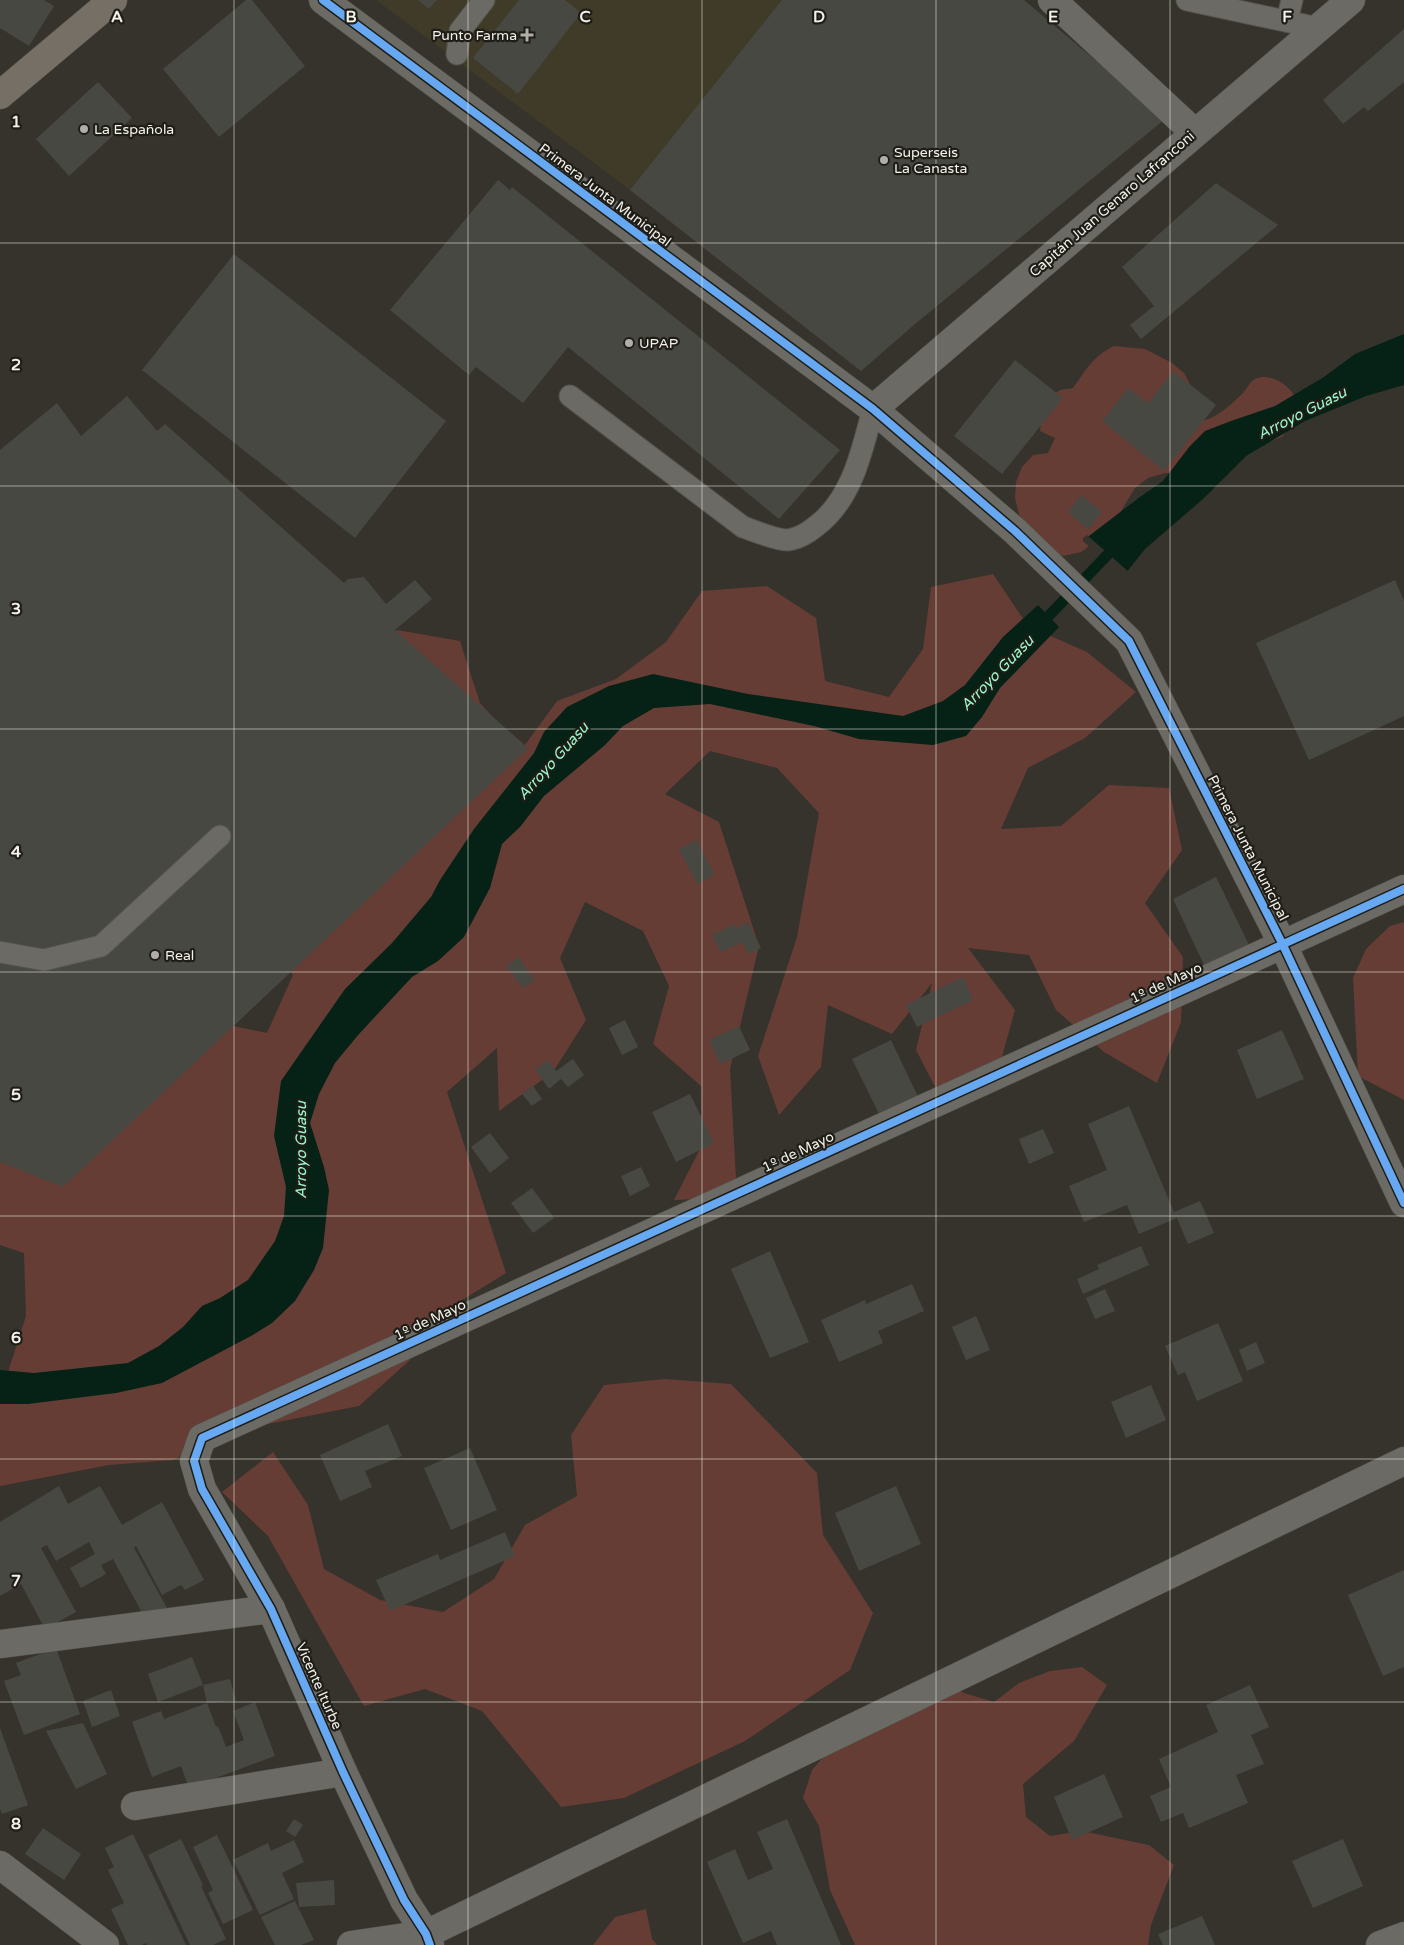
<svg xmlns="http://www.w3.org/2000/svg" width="1404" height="1945" font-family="'Varela Round',sans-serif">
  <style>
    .built { fill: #3f3b28 }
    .green { fill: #663d35 }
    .water { fill: #062115 }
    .pier { fill: #35332b }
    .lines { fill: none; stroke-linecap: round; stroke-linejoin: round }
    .stream { stroke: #062115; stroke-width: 11 }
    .building { fill: #484842 }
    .service-casing { stroke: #54524b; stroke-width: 23 }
    .minor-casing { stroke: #54524b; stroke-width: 29 }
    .primary-casing { stroke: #54524b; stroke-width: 29 }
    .service { stroke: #6c6a64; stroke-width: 21 }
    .minor { stroke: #6c6a64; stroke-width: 28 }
    .primary { stroke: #766f66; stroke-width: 28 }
    .cycleway-casing { stroke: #1f1d17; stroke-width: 11 }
    .cycleway { stroke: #66a8f1; stroke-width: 8 }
    .grid { fill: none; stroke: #f3f1e8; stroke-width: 1; stroke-opacity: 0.55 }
    .poi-dot { fill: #b0aea6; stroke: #1f1d17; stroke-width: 2 }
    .labels { text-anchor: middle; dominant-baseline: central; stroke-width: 4.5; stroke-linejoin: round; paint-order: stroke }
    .poi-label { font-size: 14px; fill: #f3f1e8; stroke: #1f1d17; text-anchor: start }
    .street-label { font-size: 14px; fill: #f3f1e8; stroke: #1f1d17 }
    .water-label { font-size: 15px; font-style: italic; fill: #99fbcd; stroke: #1f1d17 }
    .grid-label { font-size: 16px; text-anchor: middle; font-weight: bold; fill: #f3f1e8; stroke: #1f1d17; stroke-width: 4.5; stroke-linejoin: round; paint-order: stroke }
  </style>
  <rect width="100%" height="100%" fill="#35332b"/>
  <polygon class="built" points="376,0 1024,0 1165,119 915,324 861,371 630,190"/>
  <g class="green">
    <path d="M1114 346 1145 349 1172 363 1184 373 1192 388 1190 418C1194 419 1201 421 1205 420 1218 417 1234 402 1243 393 1247 389 1250 381 1255 379 1272 371 1297 389 1298 407 1299 417 1288 429 1282 437L1181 473H1165L1148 478 1135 488 1118 516 1096 541 1081 552 1063 556 1049 549 1025 529 1019 514 1015 498 1016 482 1022 467 1033 455 1048 453 1055 438 1040 431C1041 417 1045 401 1057 392 1061 389 1068 389 1073 388 1086 370 1093 356 1114 346Z"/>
    <polygon points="993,574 1028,626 1087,652 1136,692 1085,738 1028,768 1001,829 1061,826 1109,785 1169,788 1182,850 1145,903 1183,957 1181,1022 1157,1083 1104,1052 1056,1010 1029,955 968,948 1015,1010 998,1071 945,1106 916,1050 932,983 892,1034 828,1005 821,1067 779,1115 758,1056 797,937 819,813 777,768 710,751 665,794 719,822 759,946 730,1069 737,1197 674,1200 702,1145 701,1086 653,1044 669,986 643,931 585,902 560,958 586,1020 553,1072 499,1111 497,1048 447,1092 506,1273 451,1307 410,1360 359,1406 232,1431 173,1460 109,1465 0,1486 0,1380 7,1375 26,1316 24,1253 0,1245 0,990 205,1020 267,1033 293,975 257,925 351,672 397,630 460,641 480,703 522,749 557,701 616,679 666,642 702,591 767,586 816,618 825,681 889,697 923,649 931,587"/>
    <polygon points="1404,922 1404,1100 1358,1076 1353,978 1366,949 1390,926"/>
    <polygon points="665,1379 731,1384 817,1473 823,1535 873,1613 850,1670 745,1741 624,1798 561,1807 482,1711 425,1689 364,1706 268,1536 222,1492 273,1452 308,1505 324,1569 380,1600 443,1612 494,1579 525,1525 577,1496 571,1435 604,1385"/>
    <polygon points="1082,1667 1107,1685 1074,1741 1023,1784 1026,1817 1050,1836 1082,1831 1149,1845 1174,1865 1151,1925 1148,1945 855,1945 830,1890 819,1826 803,1798 812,1770 832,1747 936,1678 964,1693 994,1702 1019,1683 1050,1671"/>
    <polygon points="646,1909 652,1939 657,1945 593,1945 615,1917"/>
  </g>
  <g class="water">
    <polygon points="1404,334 1404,385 1366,396 1305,421 1246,456 1203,499 1145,549 1125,574 1085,539 1140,497 1163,481 1190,446 1205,431 1231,421 1275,406 1324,377 1355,354"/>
    <polygon points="1038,605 1059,627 1000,688 982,717 966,736 933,745 859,739 814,726 710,704 654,708 623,726 605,745 544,796 520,827 502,844 490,888 464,937 438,961 412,977 359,1034 335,1063 319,1094 310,1123 324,1167 329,1190 323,1248 314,1270 295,1301 272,1323 251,1336 162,1383 116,1393 28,1404 0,1404 0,1370 34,1373 128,1363 159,1346 183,1327 202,1306 220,1298 248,1280 275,1241 284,1216 286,1187 274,1136 281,1081 345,989 392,943 431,897 440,880 474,829 534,753 544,732 567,707 609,686 653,674 748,694 903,716 943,701 965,685 1003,637"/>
  </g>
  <polygon class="pier" points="1087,535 1130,573 1127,576 1123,576 1083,541 1083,538"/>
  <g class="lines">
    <polyline class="stream" points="1039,626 1116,546"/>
  </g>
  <g class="building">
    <polygon points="0,0 44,0 54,6 29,46 0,28"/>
    <polygon points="246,0 252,0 305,66 219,137 163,69"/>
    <polygon points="418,0 437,0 429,9"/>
    <polygon points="519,0 565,0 581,13 518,94 473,58"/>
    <polygon points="782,0 1024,0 1165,119 915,324 861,371 630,190"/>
    <polygon points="1404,29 1404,82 1368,111 1364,107 1343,124 1323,100"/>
    <polygon points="98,82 132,118 69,176 36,139"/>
    <polygon points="498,180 510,190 512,187 840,450 779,519 568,347 523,403 476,367 469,375 390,310"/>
    <polygon points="1216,183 1278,225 1141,339 1130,325 1154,306 1122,267"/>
    <polygon points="234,254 446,421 355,538 142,370"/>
    <polygon points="1015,360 1063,398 1002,474 954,436"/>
    <polygon points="1173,371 1216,405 1164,471 1102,421 1128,388 1148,403"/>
    <polygon points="127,396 157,431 165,424 344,583 348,579 364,577 386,604 415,580 432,599 395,630 528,748 63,1187 0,1162 0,450 57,403 81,436"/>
    <polygon points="1081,495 1102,512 1088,529 1068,512"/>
    <polygon points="1395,580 1404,601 1404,716 1309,760 1256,643"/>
    <polygon points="697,840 714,875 697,884 679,849"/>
    <polygon points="1216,877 1249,945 1205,967 1173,899"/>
    <polygon points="748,922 761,948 749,954 742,942 721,952 712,935 734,924 736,928"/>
    <polygon points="518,957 535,980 523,988 506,966"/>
    <polygon points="963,977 973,1000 917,1027 906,1005"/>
    <polygon points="625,1020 638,1047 622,1055 609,1028"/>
    <polygon points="739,1026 750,1050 720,1064 709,1040"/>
    <polygon points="1282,1030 1304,1079 1257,1099 1237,1050"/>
    <polygon points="891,1040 922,1105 884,1124 852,1059"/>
    <polygon points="573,1059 584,1075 568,1087 561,1079 549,1089 535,1069 548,1060 556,1071"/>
    <polygon points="533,1086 542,1099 532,1106 522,1094"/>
    <polygon points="690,1094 714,1143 676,1162 652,1112"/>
    <polygon points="1129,1106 1174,1212 1200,1201 1214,1233 1188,1244 1177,1218 1139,1234 1127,1205 1084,1222 1069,1186 1107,1170 1088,1124"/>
    <polygon points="1043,1129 1054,1153 1029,1164 1019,1139"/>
    <polygon points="490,1133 509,1158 490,1173 471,1147"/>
    <polygon points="641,1167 650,1186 630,1196 621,1176"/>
    <polygon points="532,1188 554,1218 533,1233 511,1203"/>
    <polygon points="1141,1246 1149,1265 1083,1294 1077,1279 1099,1269 1097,1265"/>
    <polygon points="770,1251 809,1342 770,1358 731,1269"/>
    <polygon points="912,1284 924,1311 878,1331 883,1343 839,1362 821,1320 865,1300 866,1304"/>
    <polygon points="1105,1289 1115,1311 1095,1319 1086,1298"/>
    <polygon points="976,1316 990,1350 966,1360 952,1327"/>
    <polygon points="1218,1323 1243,1381 1197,1401 1185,1372 1178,1375 1165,1346"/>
    <polygon points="1256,1342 1265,1363 1247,1371 1239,1350"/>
    <polygon points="1151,1385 1166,1420 1126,1438 1111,1402"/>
    <polygon points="388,1424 402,1456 365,1471 372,1487 340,1501 320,1455"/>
    <polygon points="470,1448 497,1510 451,1530 424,1468"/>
    <polygon points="59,1486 68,1504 100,1486 122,1525 162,1502 204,1580 185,1590 181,1585 162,1595 136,1546 134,1548 167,1608 146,1620 113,1559 101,1565 106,1574 81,1588 70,1568 95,1554 89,1542 56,1561 47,1545 41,1548 76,1612 45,1629 21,1584 0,1596 0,1522"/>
    <polygon points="896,1486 921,1544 859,1571 835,1513"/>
    <polygon points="505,1532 515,1556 390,1611 376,1580 438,1554 440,1560"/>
    <polygon points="1404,1570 1404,1667 1383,1676 1348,1595"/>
    <polygon points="56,1648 80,1714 24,1735 4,1681 21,1675 16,1663"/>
    <polygon points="192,1657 203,1685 158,1702 148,1674"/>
    <polygon points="230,1679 236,1701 207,1703 203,1685"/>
    <polygon points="1250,1685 1269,1727 1251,1735 1264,1764 1236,1775 1248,1803 1189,1828 1183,1813 1161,1822 1150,1796 1171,1787 1159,1759 1218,1732 1206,1705"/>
    <polygon points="111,1690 120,1716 92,1727 83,1701"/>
    <polygon points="255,1702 275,1756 189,1788 181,1766 152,1777 132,1722 161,1711 164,1719 207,1703 216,1727 218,1726 226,1747 244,1740 233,1711"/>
    <polygon points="83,1723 107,1774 76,1789 46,1731"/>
    <polygon points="0,1728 28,1805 2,1814 0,1809"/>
    <polygon points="1104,1774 1123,1817 1072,1840 1054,1797"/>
    <polygon points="294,1819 303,1825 295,1837 286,1831"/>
    <polygon points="787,1819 803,1856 841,1945 777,1945 771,1931 743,1943 707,1862 735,1849 748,1880 773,1869 757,1832"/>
    <polygon points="43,1828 81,1854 64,1880 25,1854"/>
    <polygon points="133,1834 158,1886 186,1945 147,1945 146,1943 142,1945 128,1945 111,1909 124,1903 108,1870 114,1867 105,1848"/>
    <polygon points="217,1835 253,1910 223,1924 208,1893 213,1890 193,1847"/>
    <polygon points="181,1839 203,1885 201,1886 226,1939 213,1945 190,1945 148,1855"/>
    <polygon points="1343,1839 1363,1886 1313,1908 1292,1861"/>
    <polygon points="294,1840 304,1862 282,1873 294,1899 260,1915 233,1860 268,1843 271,1851"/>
    <polygon points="334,1880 335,1905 299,1907 296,1883"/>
    <polygon points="295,1901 314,1940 301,1945 275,1945 261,1917"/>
    <polygon points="1202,1916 1215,1945 1163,1945 1158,1934"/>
  </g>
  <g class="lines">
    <g class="service-casing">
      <g id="service">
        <polyline points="1187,0 1318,28"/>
        <polyline points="1287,21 1292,0"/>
        <polyline points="457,54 460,31 484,0"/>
        <path d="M570 396 743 527C755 531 775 540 788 540 797 539 808 533 815 527 852 500 862 451 873 409"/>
        <polyline points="0,952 44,960 101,946 220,836"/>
      </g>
    </g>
    <g class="minor-casing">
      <g id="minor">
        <polyline points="323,0 873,409 1015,531 1129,641 1282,943 1404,1203"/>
        <polyline points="1052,0 1195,133"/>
        <polyline points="873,409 1351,0"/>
        <polyline points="0,1644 271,1609"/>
        <polyline points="135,1806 343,1772"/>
        <polyline points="0,1865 105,1945"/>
        <polyline points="351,1945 426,1934 1404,1461"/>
        <polyline points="430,1945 426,1934 404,1900 343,1772 271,1609 202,1489 194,1461 202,1438 1404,889"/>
        <polyline points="1380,1945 1404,1936"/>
      </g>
    </g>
    <g class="primary-casing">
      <polyline id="primary" points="0,95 113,0"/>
    </g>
    <use href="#service" class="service"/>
    <use href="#minor" class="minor"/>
    <use href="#primary" class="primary"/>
    <g class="cycleway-casing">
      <g id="cycleway">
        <polyline points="323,0 873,409 1015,531 1129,641 1282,943 1404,1203"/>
        <polyline points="430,1945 426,1934 404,1900 343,1772 271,1609 202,1489 194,1461 202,1438 1404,889"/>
      </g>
    </g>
    <use href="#cycleway" class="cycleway"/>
  </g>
  <path class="grid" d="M234 0V1945M468 0V1945M702 0V1945M936 0V1945M1170 0V1945M0 243H1404M0 486H1404M0 729H1404M0 972H1404M0 1216H1404M0 1459H1404M0 1702H1404"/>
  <g class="poi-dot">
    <path d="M524.5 27.5h5v5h5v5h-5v5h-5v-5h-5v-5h5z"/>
    <circle cx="84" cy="129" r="5"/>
    <circle cx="884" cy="160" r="5"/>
    <circle cx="629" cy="343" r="5"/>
    <circle cx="155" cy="955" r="5"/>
  </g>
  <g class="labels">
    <g class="poi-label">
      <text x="517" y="35" text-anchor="end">Punto Farma</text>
      <text x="94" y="129">La Española</text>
      <text x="894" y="152">Superseis<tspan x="894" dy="16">La Canasta</tspan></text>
      <text x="639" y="343">UPAP</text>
      <text x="165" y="955">Real</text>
    </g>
    <g class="street-label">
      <text transform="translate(605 195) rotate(37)">Primera Junta Municipal</text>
      <text transform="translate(1112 204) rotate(-41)">Capitán Juan Genaro Lafranconi</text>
      <text transform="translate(1248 848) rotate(63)">Primera Junta Municipal</text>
      <text transform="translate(1166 983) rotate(-25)">1º de Mayo</text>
      <text transform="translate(798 1152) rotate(-25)">1º de Mayo</text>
      <text transform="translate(430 1320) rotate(-25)">1º de Mayo</text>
      <text transform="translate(319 1686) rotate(66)">Vicente Iturbe</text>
    </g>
    <g class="water-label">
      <text transform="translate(1302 413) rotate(-27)">Arroyo Guasu</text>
      <text transform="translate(997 673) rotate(-46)">Arroyo Guasu</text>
      <text transform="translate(553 761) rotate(-48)">Arroyo Guasu</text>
      <text transform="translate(301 1150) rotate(-90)">Arroyo Guasu</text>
    </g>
  </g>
  <g class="grid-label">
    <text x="117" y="22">A</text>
    <text x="351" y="22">B</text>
    <text x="585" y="22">C</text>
    <text x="819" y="22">D</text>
    <text x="1053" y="22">E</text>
    <text x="1287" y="22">F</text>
    <text x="16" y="127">1</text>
    <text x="16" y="370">2</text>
    <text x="16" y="614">3</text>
    <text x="16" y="857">4</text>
    <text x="16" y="1100">5</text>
    <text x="16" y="1343">6</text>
    <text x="16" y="1586">7</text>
    <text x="16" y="1829">8</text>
  </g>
</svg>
